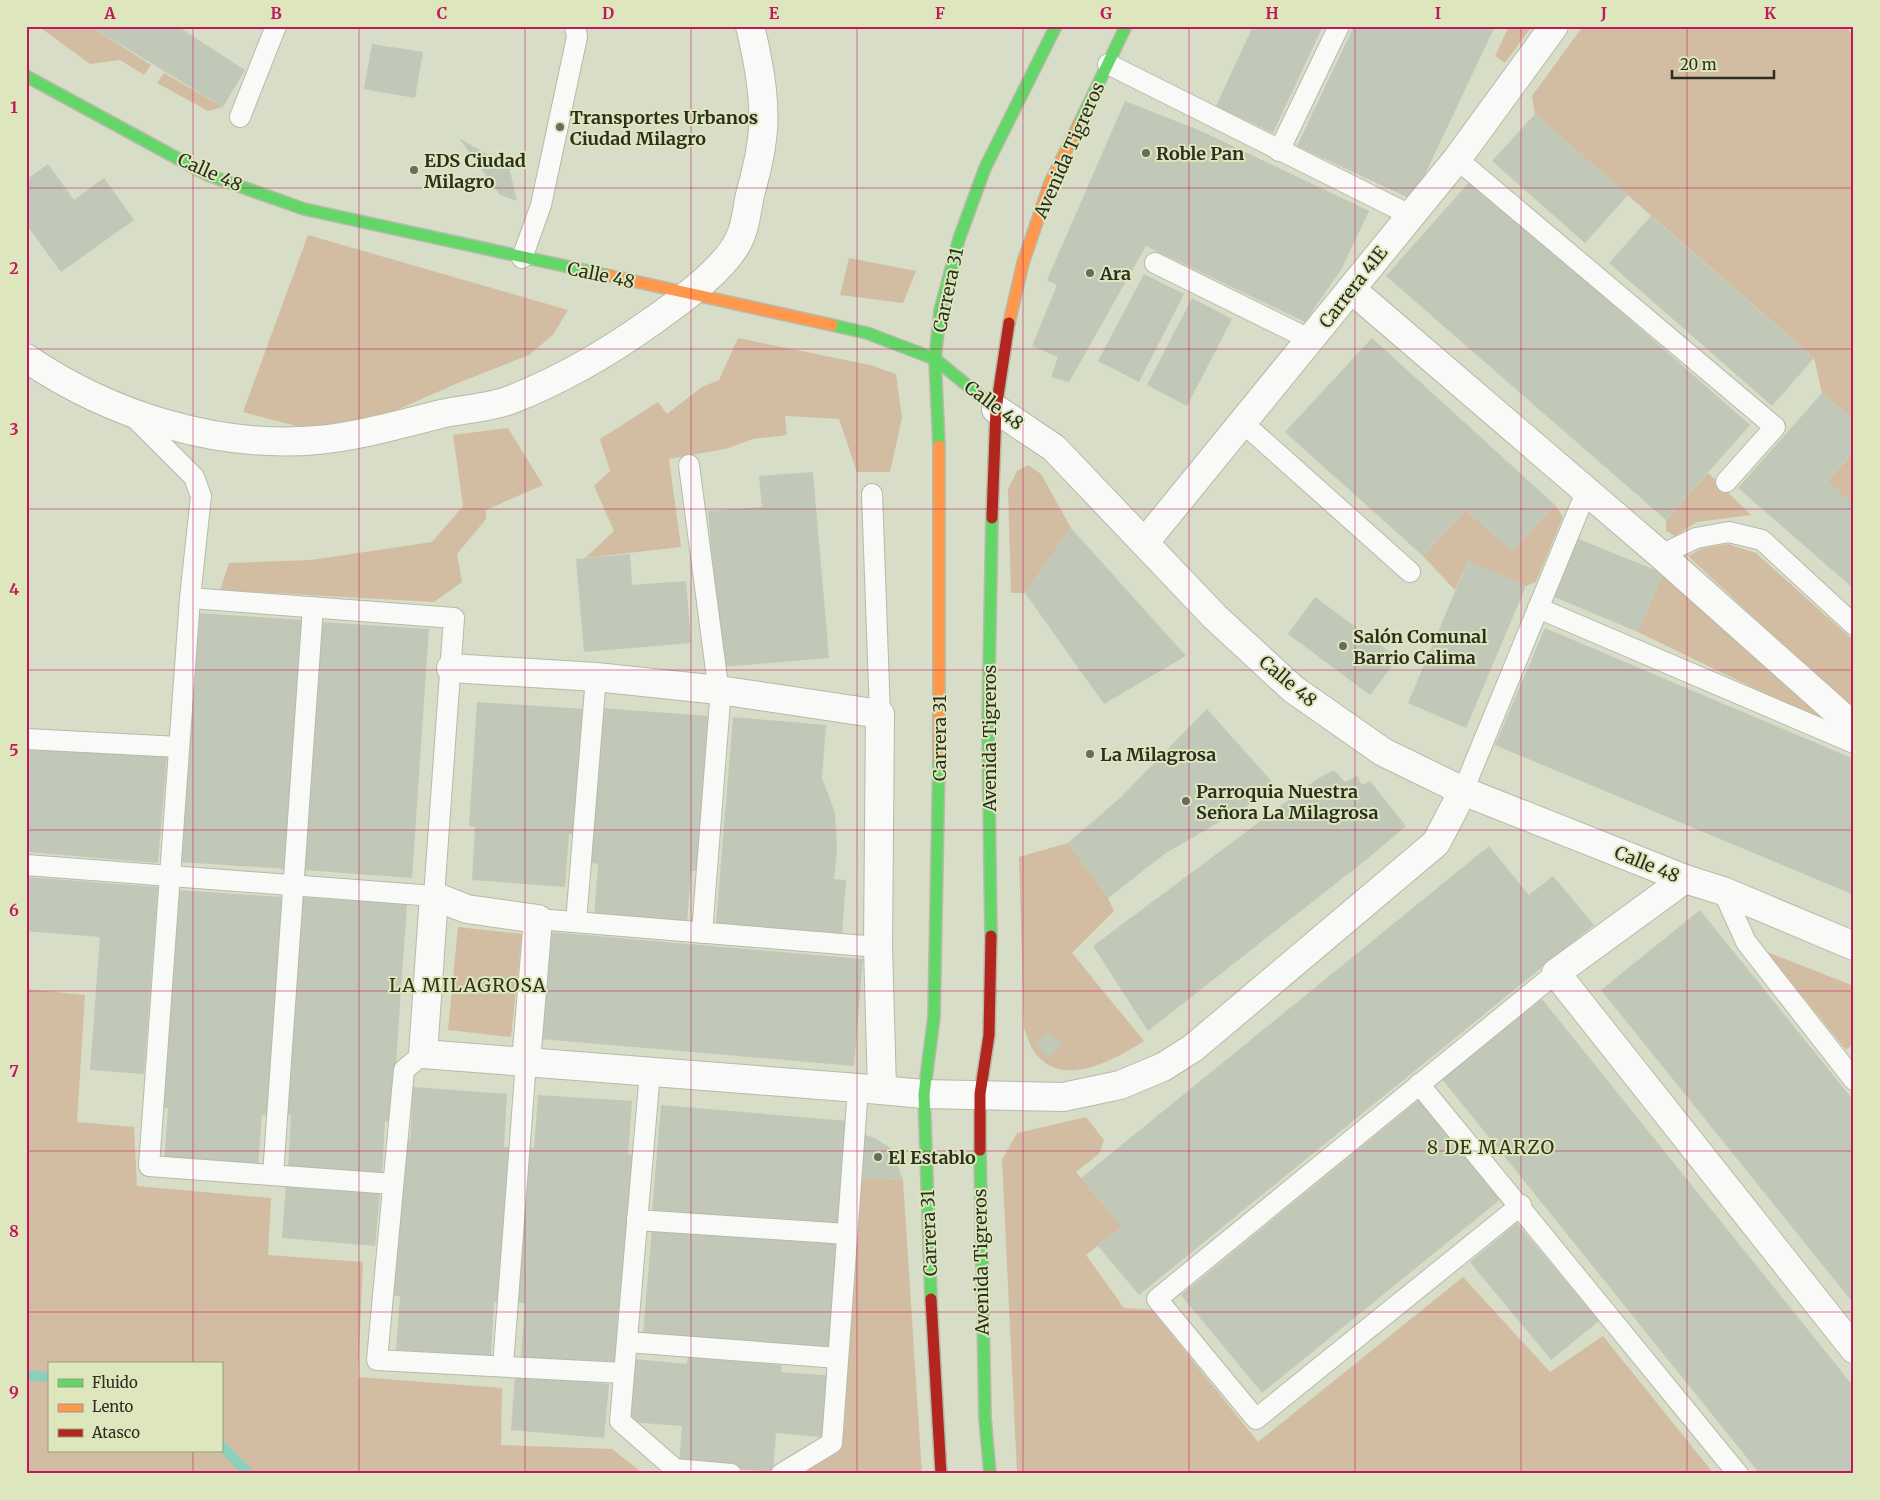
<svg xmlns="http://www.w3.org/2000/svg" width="1880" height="1500" font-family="Merriweather,serif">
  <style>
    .green { fill: #d3bda2; fill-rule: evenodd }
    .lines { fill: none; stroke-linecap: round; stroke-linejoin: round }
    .stream { stroke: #8bd0ba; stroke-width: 10 }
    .building { fill: #c1c8b8 }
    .lane-casing { stroke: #b6baa9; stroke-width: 22 }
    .street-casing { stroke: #b6baa9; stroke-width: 30 }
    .fast-casing { stroke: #b6baa9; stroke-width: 14 }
    .slow-casing { stroke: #b6baa9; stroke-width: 14 }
    .jam-casing { stroke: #b6baa9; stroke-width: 14 }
    .lane { stroke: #f9faf7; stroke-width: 20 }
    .street { stroke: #f9faf7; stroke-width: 28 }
    .fast { stroke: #63d668; stroke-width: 11 }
    .slow { stroke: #ff974d; stroke-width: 11 }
    .jam { stroke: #b3261e; stroke-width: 11 }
    .grid { fill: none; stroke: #c2185b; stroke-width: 1; stroke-opacity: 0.55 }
    .poi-dot { fill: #686c5a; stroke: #dee6be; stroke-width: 2 }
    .labels { text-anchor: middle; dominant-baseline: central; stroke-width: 4; stroke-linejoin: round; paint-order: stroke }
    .poi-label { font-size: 18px; font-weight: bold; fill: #2c2f20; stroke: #dee6be; text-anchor: start }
    .street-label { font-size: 18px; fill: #2c2f20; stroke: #dee6be }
    .neighbourhood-label { font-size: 19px; letter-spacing: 1px; fill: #313615; stroke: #dee6be }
    .neatline { fill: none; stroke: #c2185b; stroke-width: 2 }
    .grid-label { font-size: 16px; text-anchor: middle; font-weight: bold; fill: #c2185b }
  </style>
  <rect width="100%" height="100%" fill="#d8ddc7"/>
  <g class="green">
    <polygon points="38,26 90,26 151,65 144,75 120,60 90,64"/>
    <polygon points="1509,26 1532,26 1505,63 1495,56"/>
    <polygon points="1583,26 1844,26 1854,35 1854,420 1822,393 1814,358 1535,114 1532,96"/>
    <polygon points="164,73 223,107 208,111 157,83"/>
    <polygon points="308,235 568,310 553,335 529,355 458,383 374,420 308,429 243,412"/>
    <polygon points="849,258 916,271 903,303 840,295"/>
    <polygon points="738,338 870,365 896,374 902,418 890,472 857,472 839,419 785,416 787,435 753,439 725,449 669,459 681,547 585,558 614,531 594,486 610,471 600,439 658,402 667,414 702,387 719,380"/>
    <polygon points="508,428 543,485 486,510 486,519 457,554 462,582 434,602 220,590 229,563 311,560 432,542 463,506 453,435"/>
    <polygon points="1854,451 1854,505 1827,481"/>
    <polygon points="1028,465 1041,474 1071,528 1025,593 1011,593 1008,489 1017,471"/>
    <polygon points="1708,473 1751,515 1697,522 1675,536 1666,531 1666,520"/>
    <polygon points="1555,505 1563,517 1536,582 1526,586 1468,561 1455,590 1423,556 1466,510 1512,551"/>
    <polygon points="1728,544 1756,553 1854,641 1854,711 1688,556 1703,548"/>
    <polygon points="1663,573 1833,717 1828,724 1638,632"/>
    <path d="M1068 843 1108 898 1114 911 1072 953 1144 1041C1116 1059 1063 1090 1035 1053 1030 1047 1027 1035 1024 1028L1019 857Z"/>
    <polygon points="458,927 522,934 511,1037 448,1030"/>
    <polygon points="1767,952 1854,986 1854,1043 1846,1050"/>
    <path d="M26 989 85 995 77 1122 134 1127 137 1186 271 1198 268 1255 363 1262 358 1377 502 1388 501 1445 612 1449 644 1474H26ZM49 1364H221V1451H49Z"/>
    <polygon points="1086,1117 1104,1140 1099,1154 1076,1172 1122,1227 1086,1255 1124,1308 1152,1310 1258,1442 1463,1277 1550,1372 1603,1336 1714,1474 1017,1474 1002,1160 1017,1133"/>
    <polygon points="860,1178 903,1180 922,1474 802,1474 837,1448 844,1431 854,1234"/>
  </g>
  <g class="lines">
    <g class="stream">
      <polyline points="26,1375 49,1377"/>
      <polyline points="221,1445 249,1474"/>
    </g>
  </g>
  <g class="building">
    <polygon points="90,26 177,26 245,70 223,107"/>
    <polygon points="1253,26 1323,26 1273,133 1216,106"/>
    <polygon points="1354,26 1495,26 1413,200 1297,146"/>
    <polygon points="372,44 423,52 415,98 364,89"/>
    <polygon points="1125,101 1201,131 1369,211 1342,268 1305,322 1146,246 1069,382 1051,377 1058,357 1032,346 1057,285 1047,280"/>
    <polygon points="1535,114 1628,195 1585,243 1492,161"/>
    <polygon points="459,138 509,167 517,201 500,195"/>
    <polygon points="48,164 74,200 104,178 134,220 61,272 26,224 26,180"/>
    <polygon points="1471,180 1750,425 1666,520 1386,276"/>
    <polygon points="1651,216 1814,358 1772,406 1609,263"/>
    <polygon points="1144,274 1184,294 1139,382 1098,361"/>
    <polygon points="1192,298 1232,319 1187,406 1147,385"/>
    <polygon points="1372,338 1555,505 1512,551 1466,510 1423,556 1285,432"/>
    <polygon points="1822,393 1854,420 1854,450 1827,481 1854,504 1854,589 1738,488"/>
    <polygon points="813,472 829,658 722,667 708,511 762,507 759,476"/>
    <polygon points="1071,528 1186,656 1104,704 1025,593"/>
    <polygon points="1576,538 1663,573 1638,632 1552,596"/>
    <polygon points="630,554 632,585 686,581 691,643 584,652 576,559"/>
    <polygon points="1468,561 1526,586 1466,728 1408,703"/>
    <polygon points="1315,597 1398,658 1370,695 1288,634"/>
    <polygon points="197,613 305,620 287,869 180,862"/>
    <polygon points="321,622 429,629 412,878 304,870"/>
    <polygon points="1545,628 1854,759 1854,895 1495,745"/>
    <polygon points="477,702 584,709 576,834 569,834 565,887 472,880 475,827 469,826"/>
    <polygon points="601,708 709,716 698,871 691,871 687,924 594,917 598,864 591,863"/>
    <polygon points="1207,709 1275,785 1252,803 1166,853 1108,898 1068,843 1120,798"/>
    <polygon points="733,717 826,725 822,778 835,813 837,848 834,879 846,880 842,934 716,923"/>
    <polygon points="26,744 167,756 158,863 26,852"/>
    <polygon points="1334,770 1345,782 1357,776 1362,785 1370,781 1406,826 1372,855 1148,1031 1093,946 1317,779"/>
    <polygon points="1489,846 1529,895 1553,876 1594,925 1139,1295 1098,1246 1122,1227 1081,1178"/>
    <polygon points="26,877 158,887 144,1074 90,1070 100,937 26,931"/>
    <polygon points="176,890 283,897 269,1116 262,1115 258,1168 164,1162 168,1108 161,1108"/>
    <polygon points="299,897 407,904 392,1122 385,1121 382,1175 288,1168 291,1115 284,1114"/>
    <polygon points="1700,910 1854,1101 1854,1304 1601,990"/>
    <polygon points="550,932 863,959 854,1066 541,1039"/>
    <polygon points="1542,999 1854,1387 1854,1474 1760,1474 1442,1079"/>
    <polygon points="1048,1031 1062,1044 1049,1058 1035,1045"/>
    <polygon points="413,1087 507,1094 504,1147 511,1147 501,1303 494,1302 491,1356 396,1350 400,1296 393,1296 404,1140 410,1140"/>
    <polygon points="538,1095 632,1101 628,1154 636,1155 625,1310 618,1310 615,1363 521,1357 525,1303 518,1303 528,1147 534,1148"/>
    <polygon points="1420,1099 1502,1198 1262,1393 1181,1295"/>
    <polygon points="661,1105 848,1121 839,1228 652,1212"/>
    <polygon points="864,1134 876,1139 892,1149 903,1180 860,1178"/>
    <polygon points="286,1184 380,1193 375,1246 282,1238"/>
    <polygon points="1517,1223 1599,1321 1551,1360 1470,1262"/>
    <polygon points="652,1228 839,1244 830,1350 643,1334"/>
    <polygon points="688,1357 782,1365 781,1372 835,1376 830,1438 776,1433 773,1472 679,1464 682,1426 629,1422 634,1359 687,1364"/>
    <polygon points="515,1376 609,1384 604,1438 511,1430"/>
  </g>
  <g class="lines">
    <g class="lane-casing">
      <g id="lane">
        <polyline points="1108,64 1410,215"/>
        <polyline points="240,117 276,26"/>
        <polyline points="1279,151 1339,26"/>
        <polyline points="1457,159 1775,427 1726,482"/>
        <polyline points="522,258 541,205 577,37 575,26"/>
        <polyline points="1155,263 1311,340"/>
        <polyline points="132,415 194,477 201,496 190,598"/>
        <polyline points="1242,422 1410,572"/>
        <polyline points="689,465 720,701 702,933"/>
        <polyline points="872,494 880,714"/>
        <polyline points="1661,555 1696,538 1729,532 1762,540 1854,625"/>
        <polyline points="1538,608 1854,743"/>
        <polyline points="26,739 179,747"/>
        <polyline points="1463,791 1586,492"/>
        <path d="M26 865C162 875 298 886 434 896L454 618 190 598 149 1166 393 1184"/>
        <polyline points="1723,891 1746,942 1854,1080"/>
        <polyline points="538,919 878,947"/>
        <polyline points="576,922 596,677"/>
        <polyline points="423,1054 404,1070 377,1360 624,1373"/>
        <polyline points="650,1072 620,1421 675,1469 731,1474"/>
        <polyline points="1419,1084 1738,1474"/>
        <polyline points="273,1175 313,607"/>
        <polyline points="1521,1205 1256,1419 1157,1299 1556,973"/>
        <polyline points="637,1220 847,1234"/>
        <polyline points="627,1342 838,1358"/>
        <polyline points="503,1366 526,1062"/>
        <polyline points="781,1474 832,1443 858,1088"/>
      </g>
    </g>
    <g class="street-casing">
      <g id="street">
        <polyline points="1351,289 1661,555 1854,727"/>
        <path d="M26 358C110 415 216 449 318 440 360 436 400 424 441 414 463 409 489 408 510 400 559 381 609 352 651 322 678 303 730 266 741 235 746 223 747 208 750 195 754 179 759 163 761 146 768 109 759 63 750 26"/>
        <polyline points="996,409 1054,448 1215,617 1293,689 1383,752 1463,791 1685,879 1723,891 1854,946"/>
        <polyline points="1145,542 1457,159 1554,26"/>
        <polyline points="451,668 596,677 719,690 880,714 878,947 882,1089"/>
        <polyline points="1685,879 1556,973 1854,1349"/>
        <polyline points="526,1062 538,919 467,909 434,896 423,1054 858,1088 924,1094 1063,1097 1120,1085 1163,1067 1193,1048 1436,843 1463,791"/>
      </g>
    </g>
    <g class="fast-casing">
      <g id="fast">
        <polyline points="26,76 208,175 304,209 606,275"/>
        <polyline points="1079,124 1126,26"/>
        <polyline points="832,325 867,333 935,359 996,409"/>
        <polyline points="939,446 935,359 940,311 959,239 985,168 1056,26"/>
        <polyline points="991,936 988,726 992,518"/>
        <polyline points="980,1150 985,1418 990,1474"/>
        <polyline points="931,1299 924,1094 934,1017 939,758"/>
      </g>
    </g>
    <g class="slow-casing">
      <g id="slow">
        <polyline points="606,275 832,325"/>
        <polyline points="1009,323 1023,263 1050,183 1079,124"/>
        <polyline points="939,446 939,758"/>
      </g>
    </g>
    <g class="jam-casing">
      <g id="jam">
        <polyline points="992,518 996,409 1009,323"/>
        <polyline points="980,1150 980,1094 989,1035 991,936"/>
        <polyline points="931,1299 941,1474"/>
      </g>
    </g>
    <use href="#lane" class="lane"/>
    <use href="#street" class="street"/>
    <use href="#fast" class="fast"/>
    <use href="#slow" class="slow"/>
    <use href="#jam" class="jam"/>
  </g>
  <path class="grid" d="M193 26V1364M359 26V1474M525 26V1474M691 26V1474M857 26V1474M1023 26V1474M1189 26V1474M1355 26V1474M1521 26V1474M1687 26V1474M26 188H1854M26 349H1854M26 509H1854M26 670H1854M26 830H1854M26 991H1854M26 1151H1854M26 1312H1854M193 1451V1474"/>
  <g class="poi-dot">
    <circle cx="560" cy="127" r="5"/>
    <circle cx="1146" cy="153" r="5"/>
    <circle cx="414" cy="170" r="5"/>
    <circle cx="1090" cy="273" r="5"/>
    <circle cx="1343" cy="646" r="5"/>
    <circle cx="1090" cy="754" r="5"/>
    <circle cx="1186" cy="801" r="5"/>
    <circle cx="878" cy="1157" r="5"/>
  </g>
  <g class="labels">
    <g class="poi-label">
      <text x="570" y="117">Transportes Urbanos<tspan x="570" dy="21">Ciudad Milagro</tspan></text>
      <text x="1156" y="153">Roble Pan</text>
      <text x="424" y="160">EDS Ciudad<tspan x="424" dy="21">Milagro</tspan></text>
      <text x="1100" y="273">Ara</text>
      <text x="1353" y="636">Salón Comunal<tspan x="1353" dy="21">Barrio Calima</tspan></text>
      <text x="1100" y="754">La Milagrosa</text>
      <text x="1196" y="791">Parroquia Nuestra<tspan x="1196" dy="21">Señora La Milagrosa</tspan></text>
      <text x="888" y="1157">El Establo</text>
    </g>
    <g class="street-label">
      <text transform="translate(1069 150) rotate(-66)">Avenida Tigreros</text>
      <text transform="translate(210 172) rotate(24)">Calle 48</text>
      <text transform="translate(601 275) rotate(12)">Calle 48</text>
      <text transform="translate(1353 287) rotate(-52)">Carrera 41E</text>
      <text transform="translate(948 290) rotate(-78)">Carrera 31</text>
      <text transform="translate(994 405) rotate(37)">Calle 48</text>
      <text transform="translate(1288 681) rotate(40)">Calle 48</text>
      <text transform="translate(939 738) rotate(-90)">Carrera 31</text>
      <text transform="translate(989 738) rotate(-90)">Avenida Tigreros</text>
      <text transform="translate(1647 864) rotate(22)">Calle 48</text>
      <text transform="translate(929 1233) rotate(-92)">Carrera 31</text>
      <text transform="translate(981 1262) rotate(-91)">Avenida Tigreros</text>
    </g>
    <g class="neighbourhood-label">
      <text x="468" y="985">LA MILAGROSA</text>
      <text x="1491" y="1147">8 DE MARZO</text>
    </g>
  </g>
  <rect width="1880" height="1500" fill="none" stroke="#dee6be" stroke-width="55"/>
  <rect x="48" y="1362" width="175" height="90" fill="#dee6be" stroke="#979d7f"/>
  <rect x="58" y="1379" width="25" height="8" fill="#63d668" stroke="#979d7f"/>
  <text x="92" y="1388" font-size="15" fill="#2c2f20">Fluido</text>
  <rect x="58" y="1404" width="25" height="8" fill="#ff974d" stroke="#979d7f"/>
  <text x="92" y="1412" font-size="15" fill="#2c2f20">Lento</text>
  <rect x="58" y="1429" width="25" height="8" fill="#b3261e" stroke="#979d7f"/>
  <text x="92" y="1438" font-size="15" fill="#2c2f20">Atasco</text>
  <path d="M1672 70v8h102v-8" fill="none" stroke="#2c2f20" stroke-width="2.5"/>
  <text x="1680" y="70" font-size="15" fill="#2c2f20" stroke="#dee6be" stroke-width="4" paint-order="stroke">20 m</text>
  <rect x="28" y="28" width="1824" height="1444" class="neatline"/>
  <g class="grid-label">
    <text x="110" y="19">A</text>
    <text x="276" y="19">B</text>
    <text x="442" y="19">C</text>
    <text x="608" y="19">D</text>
    <text x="774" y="19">E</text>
    <text x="940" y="19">F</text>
    <text x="1106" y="19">G</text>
    <text x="1272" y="19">H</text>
    <text x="1438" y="19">I</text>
    <text x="1604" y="19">J</text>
    <text x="1770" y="19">K</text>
    <text x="14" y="113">1</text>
    <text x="14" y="274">2</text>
    <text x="14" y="435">3</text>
    <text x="14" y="595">4</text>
    <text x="14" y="756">5</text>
    <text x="14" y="916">6</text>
    <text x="14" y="1077">7</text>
    <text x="14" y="1237">8</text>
    <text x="14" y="1398">9</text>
  </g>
</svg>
